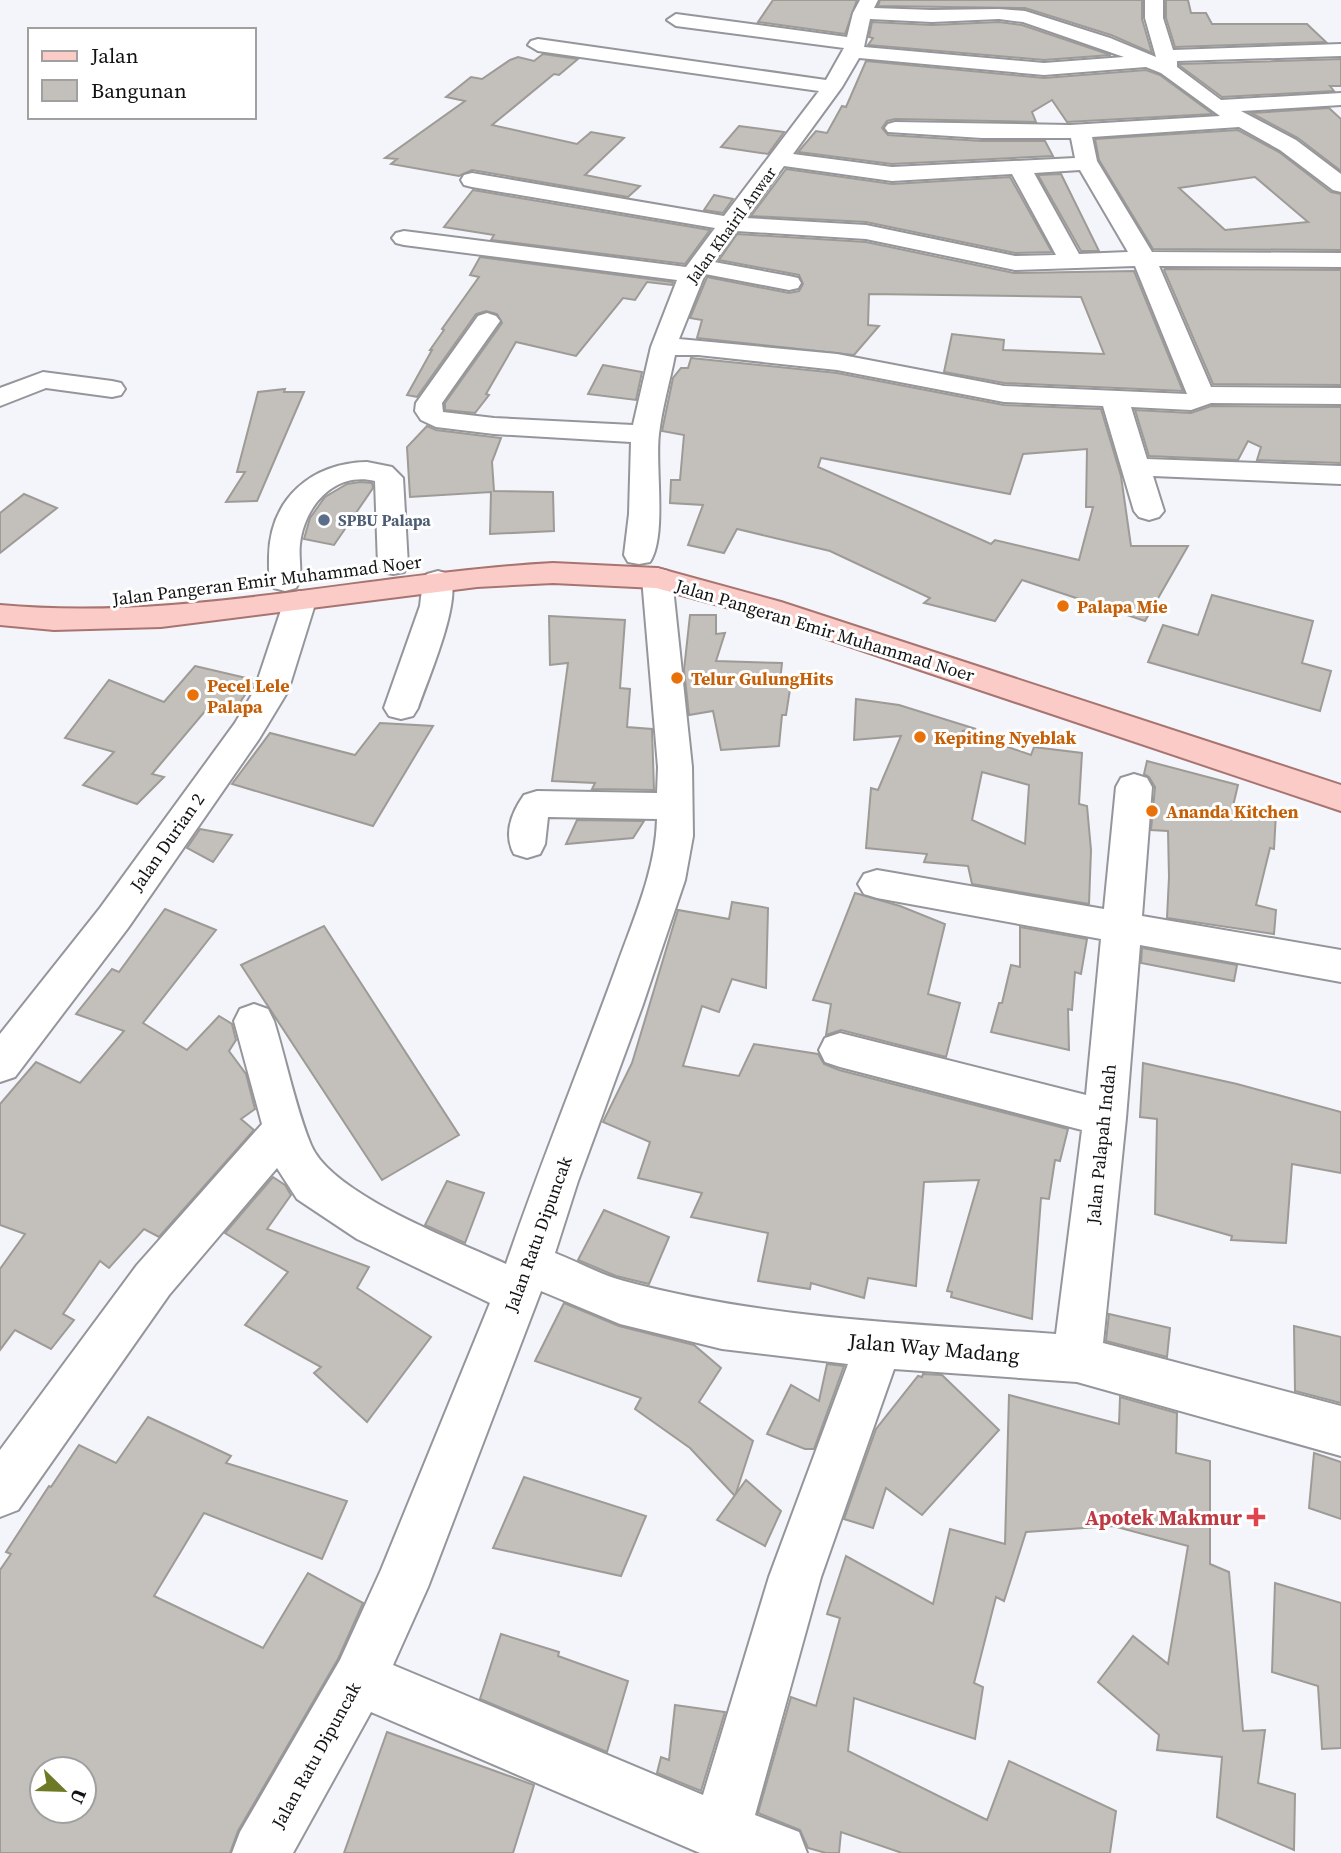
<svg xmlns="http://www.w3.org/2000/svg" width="1341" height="1853" font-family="'Source Serif 4',serif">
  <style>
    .building { fill: #c3bfbb; stroke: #9e9a96; stroke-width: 2; fill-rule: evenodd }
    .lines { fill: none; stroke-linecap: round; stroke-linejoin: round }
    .minor-casing { stroke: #95969b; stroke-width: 4 }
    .major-casing { stroke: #a87470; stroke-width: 4 }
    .minor { fill: #fff; fill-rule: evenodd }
    .major { fill: #fbcbc7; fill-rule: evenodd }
    .service-dot { fill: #5c6f8a; stroke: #fff; stroke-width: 2.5 }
    .food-dot { fill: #e8710a; stroke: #fff; stroke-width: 2.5 }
    .health-dot { fill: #e0444e; stroke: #fff; stroke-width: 2.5 }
    .labels { text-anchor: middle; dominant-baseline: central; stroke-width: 6; stroke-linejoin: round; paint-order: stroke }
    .far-street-label { font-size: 16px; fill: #121214; stroke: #fff }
    .far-service-label { font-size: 16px; font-weight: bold; fill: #4e5e75; stroke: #fff; text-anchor: start }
    .street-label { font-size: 18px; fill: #121214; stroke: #fff }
    .food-label { font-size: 18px; font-weight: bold; fill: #c56008; stroke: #fff; text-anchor: start }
    .near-street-label { font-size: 21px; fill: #121214; stroke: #fff }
    .near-health-label { font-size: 21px; font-weight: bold; fill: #be3a42; stroke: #fff; text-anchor: end }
  </style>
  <rect width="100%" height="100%" fill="#f3f5fa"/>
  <g class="building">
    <polygon points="773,0 857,0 845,34 758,22"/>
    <polygon points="880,0 1142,0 1142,19 1152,53 1111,35 1025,8 878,6"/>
    <polygon points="1166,0 1188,0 1191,13 1206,13 1212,24 1307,24 1326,42 1175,47 1166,18"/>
    <polygon points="872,22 932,25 999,22 1022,25 1111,55 1044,60 868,45 873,38 869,37"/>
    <polygon points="543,54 578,59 559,75 554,74 492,125 577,144 591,132 624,138 585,175 640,186 628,197 472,170 459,176 391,164 397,159 385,158 465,101 446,97 471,77 482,79 510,60 518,57 534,61"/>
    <polygon points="1341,59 1341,86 1330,86 1334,91 1222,97 1180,66 1180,64"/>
    <polygon points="866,61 1044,78 1146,70 1160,75 1213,114 1067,122 1052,100 1032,112 1036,122 895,119 887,121 882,128 888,135 982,141 1045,141 1053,156 892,164 798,152 816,131 827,133 842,106 846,107"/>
    <polygon points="1329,108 1341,119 1341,171 1298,138 1251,113"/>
    <polygon points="739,126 784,132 768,154 721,147"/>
    <path d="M1238 130 1279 152 1331 192 1341 194V250L1153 249 1099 160 1095 139ZM1255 177 1308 222 1225 230 1179 188Z"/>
    <polygon points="786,169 892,184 1010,177 1052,252 1015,253 866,222 751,216"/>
    <polygon points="1061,174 1099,251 1081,251 1038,175"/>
    <polygon points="473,190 710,230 685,264 491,240 494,235 444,227"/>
    <polygon points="714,195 733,199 723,213 704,210"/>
    <polygon points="737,234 866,242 1014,273 1134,271 1183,391 1004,383 944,372 952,334 1004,340 1003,350 1104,354 1081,297 869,294 868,325 879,326 854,355 697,338 702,320 690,318 707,277 789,293 799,291 803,284 799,275 719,260"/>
    <polygon points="480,257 673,282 672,285 647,282 635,300 623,298 576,356 516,342 486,394 489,395 475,413 445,410 445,403 502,323 497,314 486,311 476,314 417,397 407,395 432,350 430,350 444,330 442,329 479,277 470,275"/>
    <polygon points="1165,269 1341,270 1341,385 1213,384 1164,270"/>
    <path d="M691 358 837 373 1004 405 1101 409 1121 476 1131 546H1188L1145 621 1022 580 995 621 924 603 930 598 830 551 737 529 724 553 688 545 703 505 670 503 671 480H680L684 435 662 431 673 378 681 368H688ZM1087 449 1086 507H1093L1079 560 995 540 991 544 818 467 821 458 1010 494 1023 454Z"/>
    <polygon points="603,365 642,372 636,400 588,394"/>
    <polygon points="285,389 284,392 304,392 257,501 226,502 245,472 237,472 258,392"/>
    <polygon points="1211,406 1341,407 1341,463 1257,460 1261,447 1248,441 1238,460 1149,456 1135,410 1191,413"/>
    <polygon points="427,426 436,430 501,438 492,462 494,491 553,492 554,531 490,534 491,492 410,497 407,447"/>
    <polygon points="360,482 372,483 373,488 334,545 304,539 310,518 325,497 347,484"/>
    <polygon points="24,494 57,508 0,553 0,513"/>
    <polygon points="1212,595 1313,621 1302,663 1331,671 1320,711 1148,662 1163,625 1198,635"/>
    <polygon points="690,615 716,615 716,634 725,633 716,661 782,663 780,682 791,683 786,715 782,715 779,746 721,750 713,711 689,715 684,670"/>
    <polygon points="549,616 625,620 620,688 630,689 627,727 652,729 654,790 592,789 595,783 552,781 568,663 550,665"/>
    <polygon points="195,666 255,680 237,707 211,704 152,774 164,777 137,804 83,785 114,752 65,738 109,680 164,702"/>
    <path d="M856 699 899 705 976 729 962 731 1031 755 1034 747 1082 753 1079 804 1087 806 1091 850 1089 904 972 884 968 866 924 862 927 854 866 848 871 788 878 790 901 736 854 740ZM982 772 1029 785 1025 844 972 820Z"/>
    <polygon points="380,723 433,726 373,826 232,784 270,733 355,755"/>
    <polygon points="1147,761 1238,785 1233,806 1276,813 1274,849 1270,848 1256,905 1276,910 1274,934 1167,918 1169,877 1168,831 1151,830 1155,787 1149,777 1144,774"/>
    <polygon points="577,820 644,821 633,838 566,844"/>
    <polygon points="200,829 232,835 213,862 187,848"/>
    <polygon points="855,893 900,906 945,924 928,994 960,1003 946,1057 841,1030 826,1035 831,1004 813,1000"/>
    <polygon points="732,902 768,908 766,988 732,979 719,1012 702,1006 683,1066 739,1076 754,1044 818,1054 824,1064 839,1070 1068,1129 1060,1161 1055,1160 1049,1199 1041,1198 1032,1319 951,1297 952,1292 947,1291 979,1180 924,1182 916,1286 868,1278 864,1298 811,1283 810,1289 758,1281 768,1233 691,1217 702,1193 638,1178 650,1142 603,1122 632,1063 678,910 729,919"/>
    <polygon points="165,909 216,930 143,1023 187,1050 219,1016 232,1024 236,1040 229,1051 246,1074 255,1109 241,1119 254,1130 159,1237 144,1229 109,1268 100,1261 63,1314 74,1320 51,1349 15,1330 0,1350 0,1269 25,1234 0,1225 0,1104 36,1062 80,1083 124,1031 76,1014 112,969 119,972"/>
    <polygon points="324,926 459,1135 382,1180 241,965"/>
    <polygon points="1020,927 1087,939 1081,974 1075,972 1072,1010 1068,1009 1069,1050 991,1032 999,1003 1002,1003 1011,965 1020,967"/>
    <polygon points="1142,948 1237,965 1234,981 1141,963"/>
    <polygon points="1143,1063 1237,1084 1341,1112 1341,1173 1292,1164 1286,1243 1231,1240 1232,1236 1155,1214 1157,1119 1140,1117"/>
    <polygon points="273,1177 285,1185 291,1195 267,1229 369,1267 357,1288 431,1337 367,1422 314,1373 321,1367 245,1325 288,1272 225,1233"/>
    <polygon points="447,1181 484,1193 465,1243 425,1225"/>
    <polygon points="604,1210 669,1237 649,1284 616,1276 578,1260"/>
    <polygon points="564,1303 619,1326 694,1345 721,1368 699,1402 753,1441 735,1496 690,1448 635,1409 641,1398 535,1361"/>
    <polygon points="1109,1314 1170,1328 1167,1357 1106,1341"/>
    <polygon points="1294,1326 1341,1337 1341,1403 1295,1391"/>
    <polygon points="827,1364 844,1366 814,1449 805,1449 767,1434 791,1385 819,1401"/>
    <polygon points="923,1374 942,1375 999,1430 922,1515 886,1488 873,1528 844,1519 876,1429 918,1376 922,1377"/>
    <polygon points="1009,1395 1119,1424 1120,1397 1177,1413 1176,1453 1210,1461 1210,1564 1229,1572 1243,1731 1265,1730 1258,1783 1295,1794 1294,1850 1217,1817 1222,1757 1157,1750 1159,1735 1098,1682 1133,1636 1168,1664 1188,1546 1113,1526 1026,1532 1004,1601 996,1597 974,1683 983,1687 975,1739 854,1698 848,1751 987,1820 1009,1761 1116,1811 1110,1853 902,1853 841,1832 839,1853 826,1853 808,1848 800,1830 758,1813 791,1697 816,1706 840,1618 827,1614 846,1556 933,1604 950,1529 1005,1544"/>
    <path d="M148 1417 231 1456 226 1463 347 1501 322 1559 204 1513 154 1596 263 1648 308 1573 363 1603 338 1659 238 1831 230 1853H0V1570L11 1554 6 1552 49 1486 51 1487 79 1445 116 1463ZM42 1769H84V1811H42Z"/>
    <polygon points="1314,1453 1341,1462 1341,1519 1309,1508"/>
    <polygon points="524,1477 646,1516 621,1576 493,1548"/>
    <polygon points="746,1480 781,1511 765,1546 717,1520"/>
    <polygon points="1275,1583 1341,1603 1341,1748 1322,1749 1318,1686 1272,1672"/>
    <polygon points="501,1634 559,1652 558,1656 628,1681 607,1752 480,1699"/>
    <polygon points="675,1705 725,1712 701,1791 657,1773 661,1757 669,1760"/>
    <polygon points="387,1732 534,1785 513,1853 344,1853"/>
  </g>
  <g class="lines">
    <g class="minor-casing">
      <g id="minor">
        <path d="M860 0H878L874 8 932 10 999 9 1025 11 1110 38 1156 57 1145 18V0H1163V18L1173 50 1341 44V56L1177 61V67L1221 100 1341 93V105L1241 111 1296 140 1341 174V192L1333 190 1280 150 1239 127 1092 137 1097 161 1152 252 1341 253V267L1159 266 1211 387 1341 388V404L1211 403 1191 410 1131 407 1147 459 1341 466V484L1153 476 1164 511 1159 517 1149 520 1139 517 1134 511 1103 406 1004 402 837 370 698 355H675C670 381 662 408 659 434 655 466 667 536 650 562L639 564 628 562 624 555 629 514 631 442 494 434 436 427 421 420 415 411 416 403 478 316 487 313 496 316 500 321 442 403 443 412 494 418 633 425 651 347 677 280 404 245 396 243 392 238 396 233 404 231 686 267 715 228 472 187 464 185 461 180 464 175 472 173 724 216 819 91 538 51 528 45 531 41 538 39 826 80 844 48 676 26 667 20 676 14 847 37 853 13ZM870 19 932 22 999 19 1023 22 1124 57 1044 63 864 47ZM859 58 1044 75 1146 67 1161 73 1220 116 1070 125 895 122 888 124 885 128 888 132 982 138H1071L1075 158 892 167 793 154 842 87ZM784 166 892 181 1012 174 1056 255 1015 256 866 225 746 218ZM1080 170 1128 252 1079 254 1034 173ZM736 231 866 239 1015 270 1135 266 1187 394 1004 386 837 354 679 339 705 274 789 290 798 288 801 283 798 278 789 276 714 262Z"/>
        <polygon points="43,372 112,381 121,383 125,389 121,395 112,397 46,388 0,406 0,388"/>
        <path d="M367 462 392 467 403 478 408 565 404 572 393 574 382 572 378 565 375 481C334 471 304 507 300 544 298 559 304 576 296 588L285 591 274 588C268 579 269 568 269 556 270 499 311 463 367 462Z"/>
        <path d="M657 568 668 571 672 578 692 767 693 836 685 880 642 1007 578 1181 555 1253C578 1262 601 1275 624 1281 764 1319 912 1324 1056 1334L1082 1130 840 1067 825 1062 819 1050 825 1038 840 1033 1086 1095 1101 939 877 898 864 894 858 884 864 874 877 870 1104 909 1116 787 1121 778 1134 774 1147 778 1152 787 1142 916 1341 950V982L1140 945 1126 1118 1103 1343 1341 1406V1456L1077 1382 894 1369 821 1577 755 1815 799 1832 807 1853H700L371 1712 293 1853H232L240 1832 340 1660 381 1570 490 1303 357 1239 297 1199 277 1168 169 1295 18 1510 0 1517V1450L137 1265 262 1124 234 1021 240 1009 254 1004 268 1009 274 1021C286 1060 296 1109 311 1145 332 1195 457 1241 506 1264 540 1164 580 1067 616 968 633 920 656 870 657 819L548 817 545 844 540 854 527 858 514 854C503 834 512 812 524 795L537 791 657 793 658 767 642 578 646 571ZM541 1291 620 1324 722 1349 848 1364 769 1577 703 1795 393 1665 428 1587Z"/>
        <path d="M438 571 449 574C464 597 427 681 418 708L413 716 401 719 389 716 384 708 420 606 423 581 427 574Z"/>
        <polygon points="300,591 311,594 316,601 288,691 259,739 128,928 15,1077 0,1082 0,1034 100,908 235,723 254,691 284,601 289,594"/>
      </g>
    </g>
    <g class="major-casing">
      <path id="major" d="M553 563 657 568 781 602 1341 785V811L759 616 656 588 553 583 477 587 161 627 54 630 0 625V605C185 622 369 573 553 563Z"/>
    </g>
    <use href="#minor" class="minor"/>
    <use href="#major" class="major"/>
  </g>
  <circle class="service-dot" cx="324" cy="520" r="7"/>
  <g class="food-dot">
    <circle cx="1063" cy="606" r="7"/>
    <circle cx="677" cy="678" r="7"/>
    <circle cx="193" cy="695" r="7"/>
    <circle cx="920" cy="737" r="7"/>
    <circle cx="1152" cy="811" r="7"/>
  </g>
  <path class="health-dot" d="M1252.5 1506.5h7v7h7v7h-7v7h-7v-7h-7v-7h7z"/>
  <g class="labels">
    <g class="far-street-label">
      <text transform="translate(731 225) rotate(-54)">Jalan Khairil Anwar</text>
    </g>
    <g class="far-service-label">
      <text x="338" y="520">SPBU Palapa</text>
    </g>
    <g class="street-label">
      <text transform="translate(267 580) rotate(-7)">Jalan Pangeran Emir Muhammad Noer</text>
      <text transform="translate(825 630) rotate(17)">Jalan Pangeran Emir Muhammad Noer</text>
      <text transform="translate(167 842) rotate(-55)">Jalan Durian 2</text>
      <text transform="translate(1101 1144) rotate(-84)">Jalan Palapah Indah</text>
      <text transform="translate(538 1234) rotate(-70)">Jalan Ratu Dipuncak</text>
      <text transform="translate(316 1755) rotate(-61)">Jalan Ratu Dipuncak</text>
    </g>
    <g class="food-label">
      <text x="1077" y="606">Palapa Mie</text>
      <text x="691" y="678">Telur GulungHits</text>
      <text x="207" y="685">Pecel Lele<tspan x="207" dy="21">Palapa</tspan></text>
      <text x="934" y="737">Kepiting Nyeblak</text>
      <text x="1166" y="811">Ananda Kitchen</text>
    </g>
    <g class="near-street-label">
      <text transform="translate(934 1348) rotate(5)">Jalan Way Madang</text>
    </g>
    <g class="near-health-label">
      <text x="1242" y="1517">Apotek Makmur</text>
    </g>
  </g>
  <rect x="28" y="28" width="228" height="91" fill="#ffffff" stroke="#a0a0a1" stroke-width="2"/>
  <rect x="42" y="51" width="35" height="10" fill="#fbcbc7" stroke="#a0a0a1" stroke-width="2"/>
  <text x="91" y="63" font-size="21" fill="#121214">Jalan</text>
  <rect x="42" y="80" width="35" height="21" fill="#c3bfbb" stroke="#a0a0a1" stroke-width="2"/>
  <text x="91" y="98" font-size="21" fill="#121214">Bangunan</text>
  <g transform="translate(63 1790) rotate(113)"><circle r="33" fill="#ffffff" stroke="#a0a0a1" stroke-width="2"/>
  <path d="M0-5L12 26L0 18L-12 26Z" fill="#6d7925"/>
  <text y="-10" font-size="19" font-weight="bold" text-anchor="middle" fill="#121214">U</text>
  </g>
</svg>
